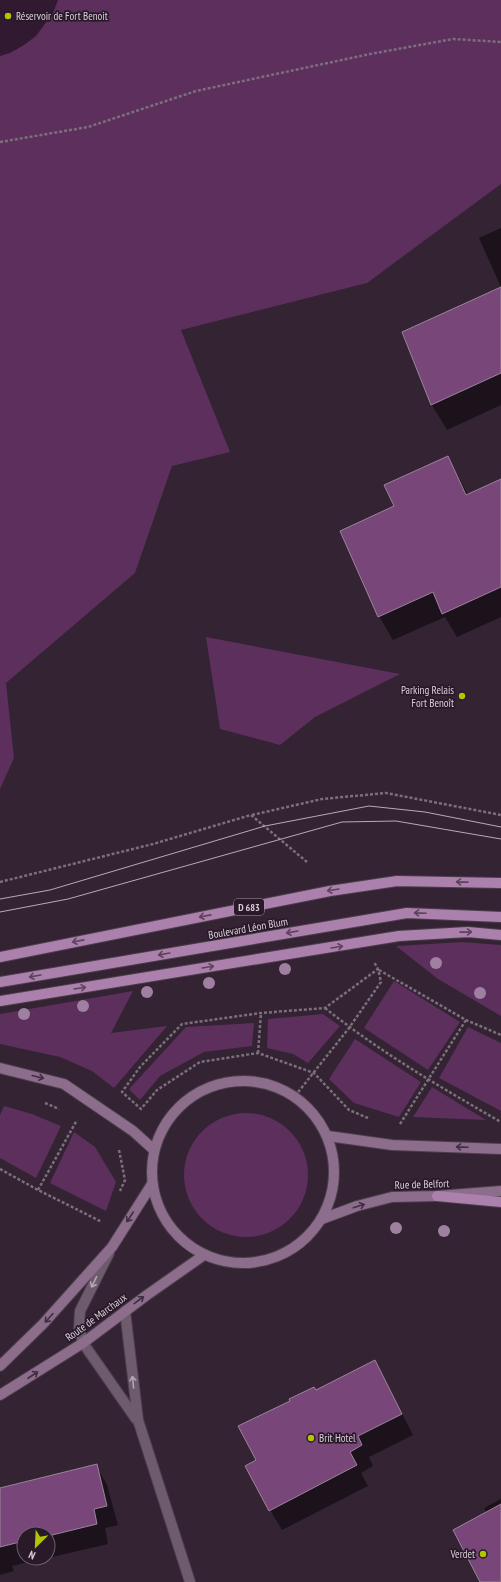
<svg xmlns="http://www.w3.org/2000/svg" width="501" height="1582" font-family="'PT Sans Narrow',sans-serif">
  <style>
    .green { fill: #5c2f5c }
    .shadow { fill: #0007 }
    .building { fill: #794679; stroke: #998599 }
    .lines { fill: none; stroke-linecap: round; stroke-linejoin: round }
    .minor-casing { stroke: #4c3e4c; stroke-width: 12 }
    .secondary-casing { stroke: #4c3e4c; stroke-width: 12 }
    .primary-casing { stroke: #4c3e4c; stroke-width: 12 }
    .path { stroke: #7c6f7c; stroke-width: 2.5; stroke-dasharray: 3 2; stroke-linecap: butt }
    .minor { stroke: #6e5b6d; stroke-width: 10 }
    .secondary { stroke: #8d6d8c; stroke-width: 10 }
    .primary { stroke: #ac80ac; stroke-width: 10 }
    .tram { stroke: #b7abb6; stroke-width: 1 }
    .tree { fill: #a080a0 }
    .oneway { stroke: #5d425d }
    .oneway2 { stroke: #422e42 }
    .oneway3 { stroke: #b4a6b3 }
    .poi-dot { fill: #b1c500; stroke: #291929; stroke-width: 1.5 }
    .labels { text-anchor: middle; dominant-baseline: central; stroke-width: 3.5; stroke-linejoin: round; paint-order: stroke }
    .shield { fill: #291929; stroke: #a598a4; stroke-width: 1 }
    .shield-label { font-size: 10px; font-weight: bold; fill: #dacfd9 }
    .poi-label { font-size: 11px; fill: #dacfd9; stroke: #291929; text-anchor: start }
    .street-label { font-size: 11px; fill: #dacfd9; stroke: #291929 }
  </style>
  <rect width="100%" height="100%" fill="#332333"/>
  <g class="green">
    <polygon points="0,0 501,0 501,184 367,283 181,330 230,452 172,466 135,573 6,683 14,758 0,789"/>
    <polygon points="206,637 400,674 315,717 280,745 220,729"/>
    <polygon points="462,942 501,945 501,1016 438,979 396,946"/>
    <polygon points="394,981 460,1022 428,1070 364,1028"/>
    <polygon points="133,991 111,1033 167,1026 114,1088 92,1071 60,1057 0,1044 0,1014"/>
    <polygon points="323,1014 340,1026 308,1063 293,1054 267,1048 268,1019"/>
    <polygon points="254,1023 252,1046 204,1052 160,1076 140,1100 129,1089 186,1027"/>
    <polygon points="468,1027 501,1043 501,1111 439,1078"/>
    <polygon points="355,1039 421,1082 399,1117 354,1103 329,1079"/>
    <polygon points="432,1087 486,1120 413,1117"/>
    <polygon points="4,1106 32,1114 61,1126 36,1178 0,1158 0,1115"/>
    <circle cx="246" cy="1175" r="62"/>
    <polygon points="74,1132 95,1147 116,1182 106,1211 50,1183"/>
  </g>
  <g class="shadow">
    <polygon points="0,0 58,0 53,13 36,36 24,45 10,53 0,56"/>
    <polygon points="501,228 501,287 479,238"/>
    <polygon points="501,288 501,405 447,430 432,405 403,333"/>
    <polygon points="448,457 468,495 501,480 501,617 457,637 445,617 393,640 379,616 395,507"/>
    <polygon points="375,1361 413,1435 369,1457 373,1466 361,1473 368,1486 282,1530 270,1510 257,1460 316,1391"/>
    <polygon points="96,1465 107,1485 118,1525 105,1528 108,1544 48,1558 48,1534 24,1534 24,1558 46,1558 12,1566 14,1571 0,1575 0,1489"/>
    <polygon points="501,1499 501,1582 481,1582 487,1513 484,1508"/>
  </g>
  <g class="building">
    <polygon points="501,287 501,373 431,405 402,332"/>
    <polygon points="448,456 466,495 501,479 501,587 442,614 433,592 378,617 340,531 394,506 384,485"/>
    <polygon points="375,1360 402,1414 358,1436 362,1445 350,1452 357,1465 269,1511 245,1466 256,1460 238,1426 290,1401 289,1399 314,1387 316,1390"/>
    <polygon points="97,1464 107,1506 94,1509 97,1524 48,1536 48,1534 24,1534 24,1541 0,1547 0,1488"/>
    <polygon points="501,1504 501,1582 480,1582 453,1530"/>
  </g>
  <g class="lines">
    <g class="minor-casing">
      <g id="minor">
        <polyline points="109,1253 80,1311 79,1328 83,1343 136,1419"/>
        <polyline points="125,1311 138,1420 190,1582"/>
      </g>
    </g>
    <g class="secondary-casing">
      <g id="secondary">
        <polyline points="0,1068 64,1084 133,1131 154,1150"/>
        <circle cx="243" cy="1172" r="91"/>
        <polyline points="328,1136 392,1145 501,1149"/>
        <polyline points="322,1219 357,1206 392,1197 437,1196 501,1191"/>
        <polyline points="0,1366 43,1324 112,1247 152,1184"/>
        <polyline points="0,1395 83,1343 147,1295 204,1255"/>
      </g>
    </g>
    <g class="primary-casing">
      <g id="primary">
        <polyline points="0,957 330,891 397,881 501,883"/>
        <polyline points="0,982 407,913 501,917"/>
        <polyline points="0,1001 399,936 468,932 501,935"/>
        <polyline points="437,1196 501,1202"/>
      </g>
    </g>
    <g class="path">
      <polyline points="0,142 88,127 196,91 370,54 453,39 501,42"/>
      <polyline points="252,815 322,799 386,793 501,815"/>
      <polyline points="0,882 153,844 251,815 307,862"/>
      <polyline points="379,970 466,1020 501,1035"/>
      <path d="M325 1008C380 1052 440 1087 501 1122"/>
      <polyline points="258,1053 261,1013"/>
      <polyline points="295,1096 349,1028 381,982 378,969 374,962"/>
      <polyline points="45,1103 59,1109"/>
      <polyline points="368,1118 349,1110 314,1073 258,1053 200,1062 157,1090 141,1109 122,1092 140,1067 182,1024 261,1013 325,1008 378,969"/>
      <polyline points="400,1124 466,1020"/>
      <polyline points="119,1150 125,1180 120,1191"/>
      <polyline points="0,1169 38,1190 102,1222"/>
      <polyline points="38,1190 77,1120"/>
    </g>
    <use href="#minor" class="minor"/>
    <use href="#secondary" class="secondary"/>
    <use href="#primary" class="primary"/>
    <g class="tram">
      <polyline points="0,899 50,890 265,826 369,806 425,812 501,827"/>
      <polyline points="0,912 68,899 342,822 396,821 501,839"/>
    </g>
  </g>
  <g class="tree">
    <circle cx="436" cy="963" r="6"/>
    <circle cx="285" cy="969" r="6"/>
    <circle cx="209" cy="983" r="6"/>
    <circle cx="147" cy="992" r="6"/>
    <circle cx="480" cy="993" r="6"/>
    <circle cx="83" cy="1006" r="6"/>
    <circle cx="24" cy="1014" r="6"/>
    <circle cx="396" cy="1228" r="6"/>
    <circle cx="444" cy="1231" r="6"/>
  </g>
  <defs><path id="oneway-shaft" d="M-6 0H5M1.5-3L5.5 0L1.5 3" fill="none" stroke-width="1.6" stroke-linecap="round" stroke-linejoin="round"/></defs>
  <g class="oneway">
    <use href="#oneway-shaft" transform="translate(462 882) rotate(-179)"/>
    <use href="#oneway-shaft" transform="translate(333 890) rotate(171)"/>
    <use href="#oneway-shaft" transform="translate(420 913) rotate(-178)"/>
    <use href="#oneway-shaft" transform="translate(205 916) rotate(169)"/>
    <use href="#oneway-shaft" transform="translate(292 932) rotate(170)"/>
    <use href="#oneway-shaft" transform="translate(466 932) rotate(-1)"/>
    <use href="#oneway-shaft" transform="translate(78 941) rotate(169)"/>
    <use href="#oneway-shaft" transform="translate(337 947) rotate(-9)"/>
    <use href="#oneway-shaft" transform="translate(164 954) rotate(170)"/>
    <use href="#oneway-shaft" transform="translate(208 967) rotate(-9)"/>
    <use href="#oneway-shaft" transform="translate(35 976) rotate(170)"/>
    <use href="#oneway-shaft" transform="translate(80 988) rotate(-9)"/>
  </g>
  <g class="oneway2">
    <use href="#oneway-shaft" transform="translate(38 1077) rotate(14)"/>
    <use href="#oneway-shaft" transform="translate(462 1147) rotate(-178)"/>
    <use href="#oneway-shaft" transform="translate(359 1206) rotate(-17)"/>
    <use href="#oneway-shaft" transform="translate(130 1217) rotate(123)"/>
    <use href="#oneway-shaft" transform="translate(139 1300) rotate(-37)"/>
    <use href="#oneway-shaft" transform="translate(49 1318) rotate(132)"/>
    <use href="#oneway-shaft" transform="translate(33 1375) rotate(-33)"/>
  </g>
  <g class="oneway3">
    <use href="#oneway-shaft" transform="translate(94 1282) rotate(116)"/>
    <use href="#oneway-shaft" transform="translate(133 1382) rotate(-96)"/>
  </g>
  <g class="poi-dot">
    <circle cx="8" cy="16" r="4"/>
    <circle cx="462" cy="696" r="4"/>
    <circle cx="311" cy="1438" r="4"/>
    <circle cx="483" cy="1554" r="4"/>
  </g>
  <g class="labels">
    <rect class="shield" x="234" y="899" width="30" height="16" rx="3"/>
    <g class="shield-label">
      <text x="249" y="907">D 683</text>
    </g>
    <g class="poi-label">
      <text x="16" y="16">Réservoir de Fort Benoit</text>
      <text x="454" y="690" text-anchor="end">Parking Relais<tspan x="454" dy="13">Fort Benoît</tspan></text>
      <text x="319" y="1438">Brit Hotel</text>
      <text x="475" y="1554" text-anchor="end">Verdet</text>
    </g>
    <g class="street-label">
      <text transform="translate(248 928) rotate(-10)">Boulevard Léon Blum</text>
      <text transform="translate(422 1184) rotate(-2)">Rue de Belfort</text>
      <text transform="translate(96 1317) rotate(-36)">Route de Marchaux</text>
    </g>
  </g>
  <g transform="translate(36 1546) rotate(204)"><circle r="19" fill="#291929" stroke="#70626f"/>
  <path d="M0-3L7 15L0 10L-7 15Z" fill="#b1c500"/>
  <text y="-6" font-size="11" font-weight="bold" text-anchor="middle" fill="#dacfd9">N</text>
  </g>
</svg>
